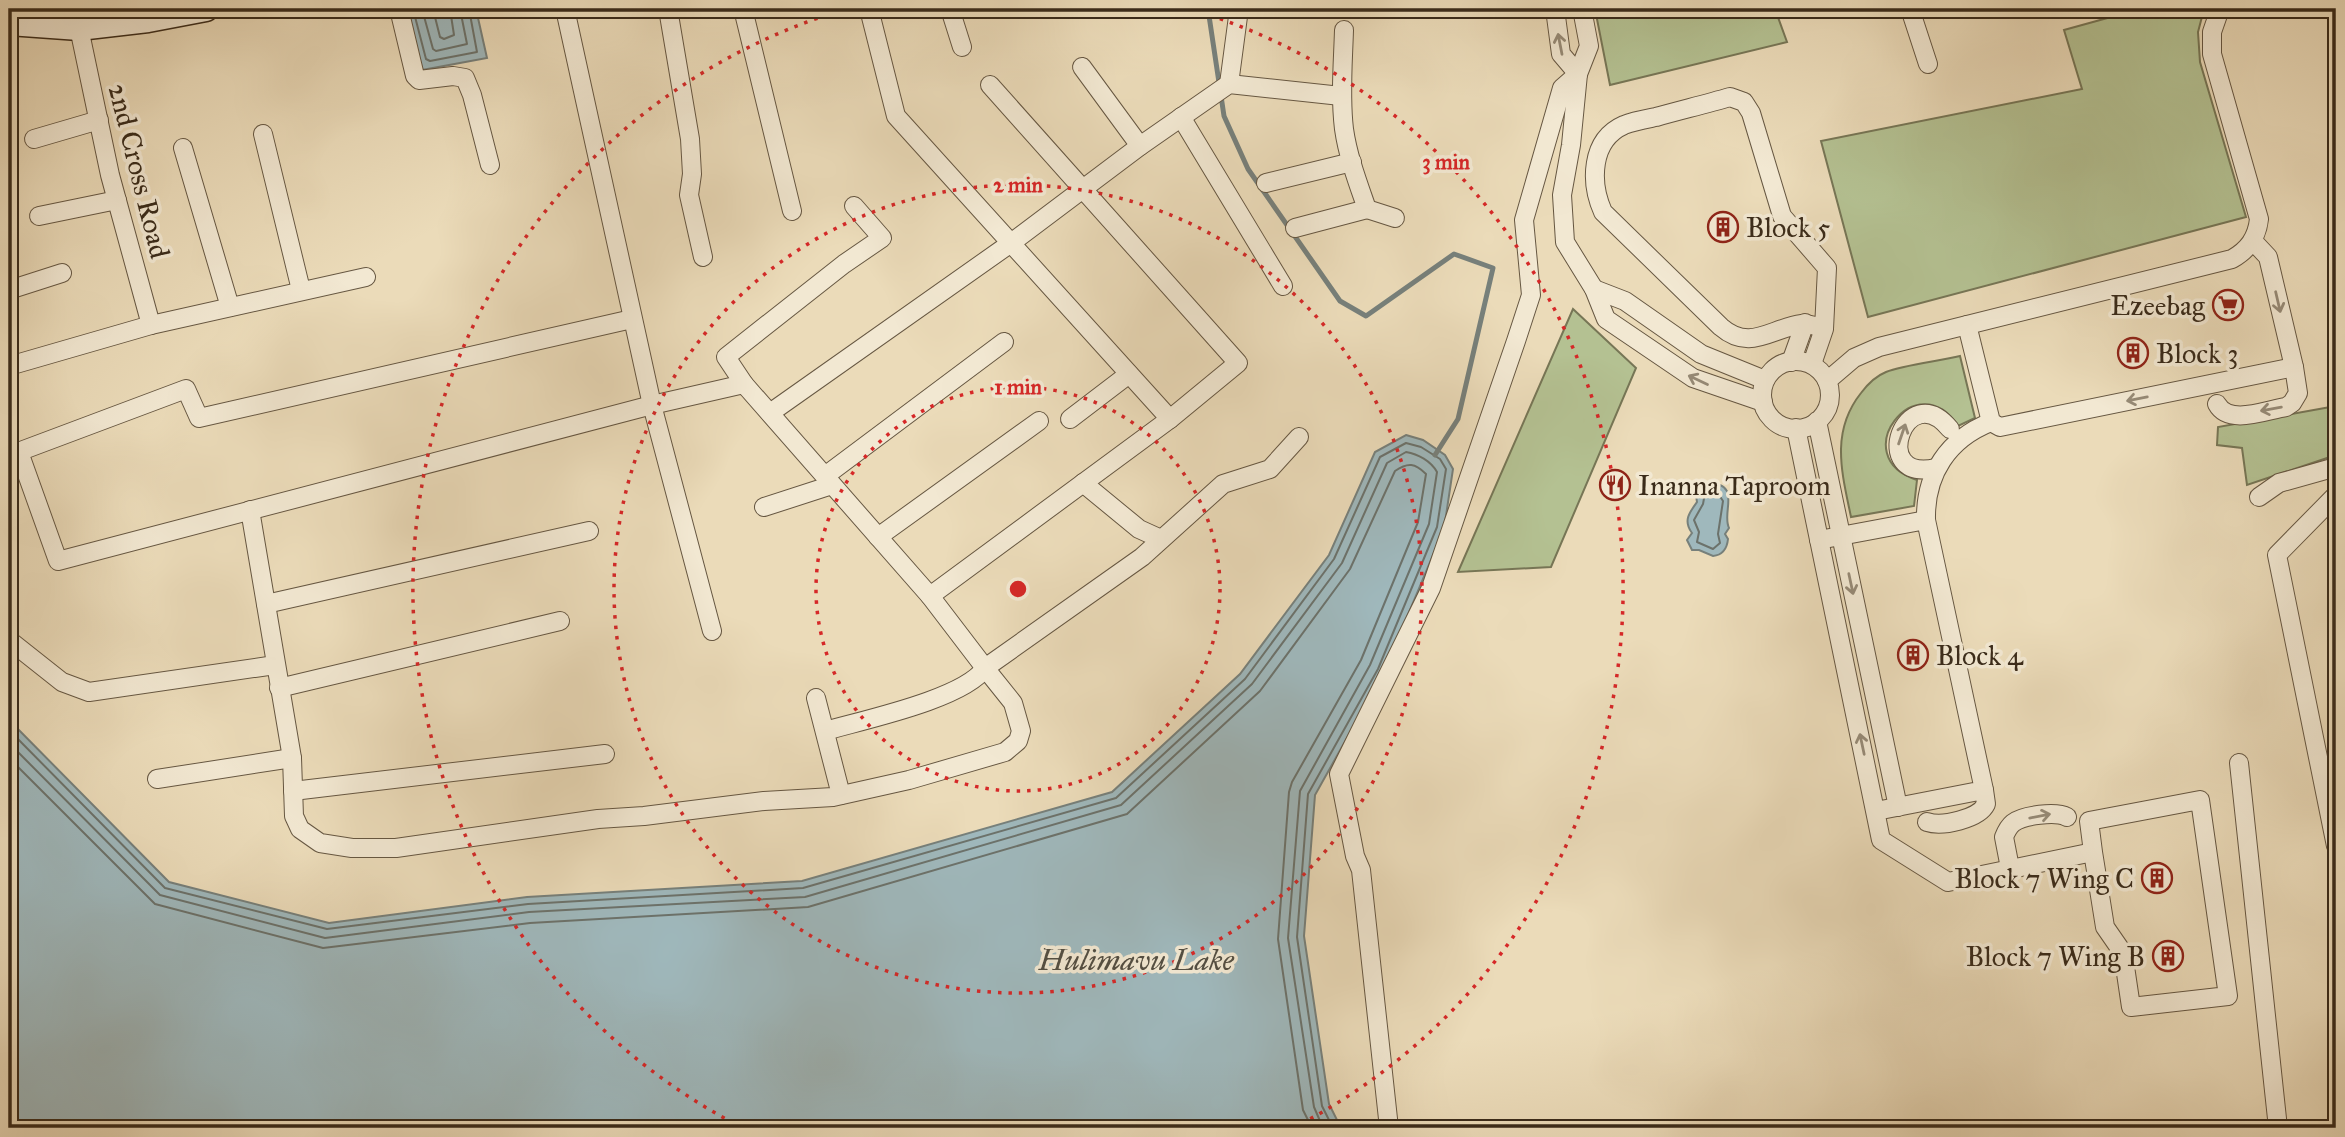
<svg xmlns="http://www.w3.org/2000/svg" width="2345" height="1137" font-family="'IM FELL Great Primer',serif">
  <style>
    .green { fill: #b4c192; stroke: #777656; stroke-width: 2 }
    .water { fill: #9fb8bc; stroke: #77807b; stroke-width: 2 }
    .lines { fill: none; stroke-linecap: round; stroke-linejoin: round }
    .shore { stroke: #6c726b; stroke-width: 2 }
    .stream { stroke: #77807b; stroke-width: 5 }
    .street-casing { stroke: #665742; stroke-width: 20 }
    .secondary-casing { stroke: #3a2b1a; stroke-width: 27 }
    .street { stroke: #f2e8d2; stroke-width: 18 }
    .secondary { stroke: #f2e8d2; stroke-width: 24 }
    .oneway { stroke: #968a76 }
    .ring { fill: none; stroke: #d62828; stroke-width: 3.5; stroke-dasharray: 3.5 7 }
    .labels { text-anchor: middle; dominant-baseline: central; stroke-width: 7; stroke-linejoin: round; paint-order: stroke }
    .street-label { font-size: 28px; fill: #3a2b1a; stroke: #f2e8d2 }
    .poi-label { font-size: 28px; fill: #3a2b1a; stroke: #f2e8d2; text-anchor: start }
    .water-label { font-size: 30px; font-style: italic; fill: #534e42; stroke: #f2e8d2 }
    .centre { fill: #d62828; stroke: #f2e8d2; stroke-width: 3.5 }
    .ring-label { font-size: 21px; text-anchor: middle; font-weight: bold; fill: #d62828; stroke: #f2e8d2; stroke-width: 7; stroke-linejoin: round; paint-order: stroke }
  </style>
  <rect width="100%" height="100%" fill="#ebdbb9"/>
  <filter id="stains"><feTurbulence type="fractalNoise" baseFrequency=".00286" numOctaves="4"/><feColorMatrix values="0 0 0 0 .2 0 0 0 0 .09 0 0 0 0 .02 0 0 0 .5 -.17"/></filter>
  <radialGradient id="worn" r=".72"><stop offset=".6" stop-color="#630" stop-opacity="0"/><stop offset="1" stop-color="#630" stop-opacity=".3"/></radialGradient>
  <g class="green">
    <polygon points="1595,9 1775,9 1787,42 1610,85"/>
    <polygon points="2140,9 2204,9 2198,32 2200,62 2246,217 1868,317 1821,141 2082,89 2064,30"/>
    <polygon points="1573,309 1636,368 1551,567 1458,572"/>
    <path d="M1960 356 1975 418 1958 426C1917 362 1844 457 1917 480L1914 506 1851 517C1842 473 1830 432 1861 393 1867 385 1876 376 1886 372 1903 365 1940 361 1960 356Z"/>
    <polygon points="2336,406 2336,455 2247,485 2242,448 2217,445 2218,427"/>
  </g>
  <g class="water">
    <polygon points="405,9 476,9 487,58 422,70"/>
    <polygon points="1406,435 1423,440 1445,455 1453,469 1444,529 1384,672 1315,795 1304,936 1329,1104 1341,1128 9,1128 9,720 169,882 329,923 527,897 802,881 1112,792 1240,674 1329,555 1375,452"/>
    <path d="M1707 483C1743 483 1721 512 1729 528L1725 534 1728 539C1727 549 1723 555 1713 556L1699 550H1692L1687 540 1692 533C1683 521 1689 513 1697 502L1695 489Z"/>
  </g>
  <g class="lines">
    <g class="shore">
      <polyline points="413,9 426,59 430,61 477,52 469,9"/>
      <polyline points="422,9 433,49 436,51 467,44 460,9"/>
      <polyline points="433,9 440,37 444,39 454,35 450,9"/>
      <polygon points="1708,490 1717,492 1723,501 1718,534 1720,543 1713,549 1697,542 1699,532 1694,520 1703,504 1705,493"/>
      <polyline points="9,730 165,888 327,929 528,904 803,888 1116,798 1245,679 1334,559 1380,457 1406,443 1421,447 1440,459 1446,469 1437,527 1378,669 1308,794 1297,937 1322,1106 1333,1128"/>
      <path d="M9 743 160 895 325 938 529 912 805 897 1121 805 1252 684 1342 563 1387 463 1406 452C1418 454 1431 461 1437 472L1429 524 1370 665 1300 791 1288 938 1314 1107 1323 1128"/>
      <path d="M9 758 155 904 323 948 530 923 808 907 1127 814 1260 691 1350 569 1395 471C1408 462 1415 463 1426 474L1418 522 1361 660 1292 782 1289 792 1278 939 1303 1110 1312 1128"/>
    </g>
    <polyline class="stream" points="1208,9 1224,116 1248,169 1340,301 1366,316 1454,254 1493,268 1458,419 1435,455"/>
    <g class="street-casing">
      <g id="street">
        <polyline points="399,9 415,76 419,80 453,76 465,78 472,95 490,165"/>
        <polyline points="565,9 652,405 712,631"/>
        <polyline points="668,9 690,139 692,174 689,195 703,257"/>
        <polyline points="743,9 792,211"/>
        <polyline points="869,9 896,116 1170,419"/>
        <polyline points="950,9 962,47"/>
        <polyline points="1555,9 1561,54 1578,74"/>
        <polyline points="1582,9 1589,46 1578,74 1571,145 1562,195 1565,242 1594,289 1606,319 1693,378 1763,402"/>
        <polyline points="1910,9 1928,64"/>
        <polyline points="79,28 110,175 151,325"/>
        <path d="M1344 30C1343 63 1340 96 1344 129 1348 157 1358 183 1367 209L1395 218"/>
        <polyline points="1082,67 1140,146"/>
        <polyline points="1229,84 1239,9"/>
        <polyline points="1181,117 1283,286"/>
        <polyline points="263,134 301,290"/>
        <polyline points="34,139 99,120"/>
        <polyline points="183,148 230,307"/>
        <polyline points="1266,183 1352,162"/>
        <polyline points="39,216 117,200"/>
        <polyline points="1295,228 1367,209"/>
        <polyline points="1594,289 1625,301 1701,354 1765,380"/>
        <polyline points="9,290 62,273"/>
        <polyline points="1967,325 1991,422 2000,427 2294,367 2268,257 2253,241"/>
        <circle cx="1796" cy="395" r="34"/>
        <polyline points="1791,362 1805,323"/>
        <path d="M1812 364 1824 329C1817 327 1809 323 1802 324 1771 328 1750 352 1721 327L1603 212C1590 183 1590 140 1624 125 1634 121 1646 119 1656 117 1681 110 1706 104 1730 97L1744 102 1751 113 1782 216 1827 268 1824 329"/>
        <polyline points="9,366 151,325 366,277"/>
        <path d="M1827 381 1854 358 1879 347 2232 259C2248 250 2257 238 2259 219L2212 54V32L2220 9"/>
        <polyline points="744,384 726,357 844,264 882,238 854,206"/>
        <path d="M2217 404C2229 426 2266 410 2286 407L2292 403 2298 393 2294 367"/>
        <polyline points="770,413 1011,243 1140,146 1229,84 1341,96"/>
        <polyline points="1070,419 1129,374"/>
        <polyline points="1817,421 1898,807"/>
        <polyline points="1796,428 1881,840 1948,882 2093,852 2089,821 2200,800 2228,996 2131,1007 2123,953 2105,927 2093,852"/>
        <polyline points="19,452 58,561 652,405 744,384 930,596 1170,419 1238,363 990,85"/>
        <polyline points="10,455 186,389 199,418 632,319"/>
        <path d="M1936 468C1867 483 1906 375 1950 429"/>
        <polyline points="825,476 1004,342"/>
        <polyline points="1083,483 1139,529 1161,539"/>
        <polyline points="2259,497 2279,483 2336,467"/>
        <polyline points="2334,497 2277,555 2336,846"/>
        <polyline points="764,507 832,485"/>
        <path d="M250 510 292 758 294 816 300 829 320 843 352 848H396L598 819 644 816 764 801 833 797 909 780 1005 752 1018 741 1021 731 1013 703 985 668C964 699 863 720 825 731"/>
        <path d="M1926 520C1925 474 1948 439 1991 422"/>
        <polyline points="878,537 1039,421"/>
        <polyline points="1819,540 1926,520 1984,790 1876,811"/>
        <polyline points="930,596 985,668 1142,557 1223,484 1270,469 1299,437"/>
        <polyline points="266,604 589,531"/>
        <polyline points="9,640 62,682 89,692 275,665"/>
        <polyline points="279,688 560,621"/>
        <polyline points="816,698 841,795"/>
        <polyline points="2239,763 2278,1128"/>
        <polyline points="157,779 292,758"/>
        <polyline points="293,791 605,754"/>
        <path d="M1927 822C1942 827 1979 819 1986 804L1984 790"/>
        <path d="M2010 868 2004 837C2006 832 2008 827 2013 823 2023 815 2056 811 2067 817"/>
        <polyline points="1389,1128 1361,870 1355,856 1339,774 1431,588 1516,341 1531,295 1524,220 1562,88 1578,74"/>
      </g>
    </g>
    <g class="secondary-casing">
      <polyline id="secondary" points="9,23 79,28 148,20 206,9"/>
    </g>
    <use href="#street" class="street"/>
    <use href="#secondary" class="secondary"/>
  </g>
  <defs><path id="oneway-shaft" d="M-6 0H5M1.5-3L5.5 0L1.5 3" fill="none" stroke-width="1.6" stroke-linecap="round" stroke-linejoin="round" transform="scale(1.75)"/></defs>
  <g class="oneway">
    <use href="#oneway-shaft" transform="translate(1560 44) rotate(-101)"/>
    <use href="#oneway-shaft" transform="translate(2278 302) rotate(77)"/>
    <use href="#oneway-shaft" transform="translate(1698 380) rotate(-155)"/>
    <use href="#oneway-shaft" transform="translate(2137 399) rotate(169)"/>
    <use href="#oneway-shaft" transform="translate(2271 409) rotate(170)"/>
    <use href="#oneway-shaft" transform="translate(1902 434) rotate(-71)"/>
    <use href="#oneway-shaft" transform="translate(1851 584) rotate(78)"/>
    <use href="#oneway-shaft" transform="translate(1862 744) rotate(-102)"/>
    <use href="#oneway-shaft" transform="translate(2040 816) rotate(-11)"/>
  </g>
  <g class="ring">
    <circle cx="1018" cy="589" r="202"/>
    <circle cx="1018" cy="589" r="404"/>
    <path d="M743 1128A605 605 0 0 1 846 9M1190 9A605 605 0 0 1 1293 1128"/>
  </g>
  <defs>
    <g id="building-ring" transform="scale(1.575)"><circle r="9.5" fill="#f2e8d2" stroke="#8f2418" stroke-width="1.5"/><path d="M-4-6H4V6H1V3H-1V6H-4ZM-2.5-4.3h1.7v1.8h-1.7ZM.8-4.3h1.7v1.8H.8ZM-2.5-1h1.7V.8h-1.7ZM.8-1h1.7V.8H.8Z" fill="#8f2418"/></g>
    <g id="supermarket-ring" transform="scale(1.575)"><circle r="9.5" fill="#f2e8d2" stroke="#8f2418" stroke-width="1.5"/><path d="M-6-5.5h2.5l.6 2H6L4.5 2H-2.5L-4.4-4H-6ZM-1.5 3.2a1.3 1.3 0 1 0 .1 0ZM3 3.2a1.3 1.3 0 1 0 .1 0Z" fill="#8f2418"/></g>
    <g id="restaurant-ring" transform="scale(1.575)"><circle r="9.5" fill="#f2e8d2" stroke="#8f2418" stroke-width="1.5"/><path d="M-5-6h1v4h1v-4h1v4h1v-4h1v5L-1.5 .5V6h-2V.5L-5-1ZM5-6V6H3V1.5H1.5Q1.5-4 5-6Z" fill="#8f2418"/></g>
  </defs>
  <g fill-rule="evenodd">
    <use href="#building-ring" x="1723" y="227"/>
    <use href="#supermarket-ring" x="2228" y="305"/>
    <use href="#building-ring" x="2133" y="353"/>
    <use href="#restaurant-ring" x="1615" y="485"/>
    <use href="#building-ring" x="1913" y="655"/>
    <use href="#building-ring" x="2157" y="878"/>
    <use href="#building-ring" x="2168" y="956"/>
  </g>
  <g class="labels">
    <g class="street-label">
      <text transform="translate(139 171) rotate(76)">2nd Cross Road</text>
    </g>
    <g class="poi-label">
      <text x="1746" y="227">Block 5</text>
      <text x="2205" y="305" text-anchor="end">Ezeebag</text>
      <text x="2156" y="353">Block 3</text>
      <text x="1638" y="485">Inanna Taproom</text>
      <text x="1936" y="655">Block 4</text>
      <text x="2134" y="878" text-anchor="end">Block 7 Wing C</text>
      <text x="2145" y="956" text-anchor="end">Block 7 Wing B</text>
    </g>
    <g class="water-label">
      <text x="1136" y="960">Hulimavu Lake</text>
    </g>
  </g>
  <circle cx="1018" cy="589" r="10" class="centre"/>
  <g class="ring-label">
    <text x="1446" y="169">3 min</text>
    <text x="1018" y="192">2 min</text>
    <text x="1018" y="394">1 min</text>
  </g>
  <rect width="2345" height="1137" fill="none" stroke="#ebdbb9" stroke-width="35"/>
  <rect x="10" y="10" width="2324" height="1116" fill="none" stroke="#3a2b1a" stroke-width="3.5"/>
  <rect x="18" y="18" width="2310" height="1102" fill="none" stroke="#3a2b1a" stroke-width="2"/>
  <rect width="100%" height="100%" filter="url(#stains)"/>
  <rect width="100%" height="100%" fill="url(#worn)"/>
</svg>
